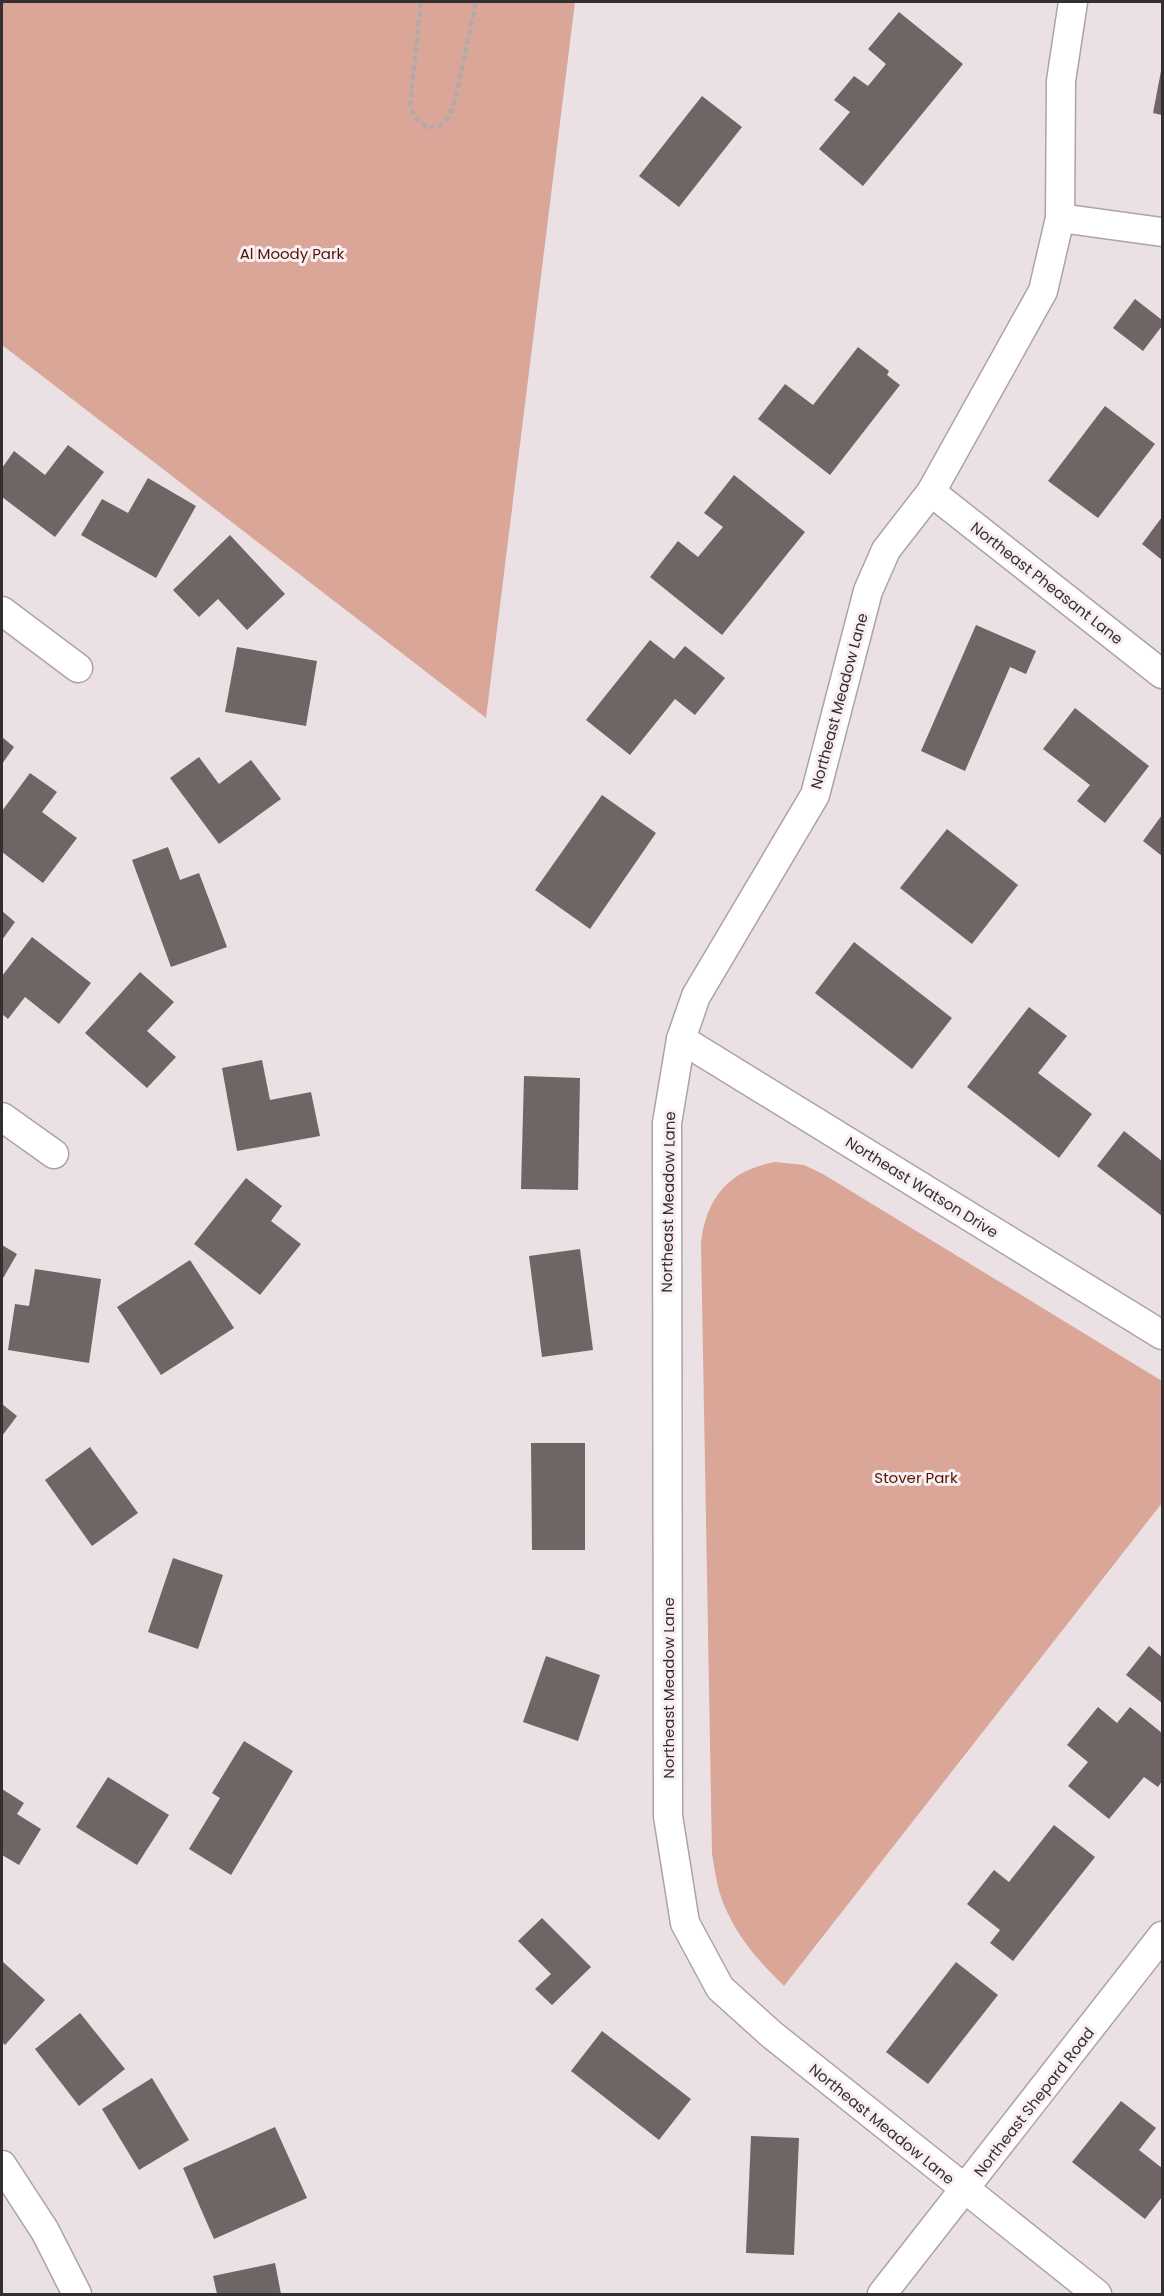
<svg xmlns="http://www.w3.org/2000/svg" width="1164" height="2296" font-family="Poppins,sans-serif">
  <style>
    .green { fill: #d9a697 }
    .building { fill: #6f6565 }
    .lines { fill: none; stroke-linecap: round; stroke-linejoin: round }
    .street-casing { stroke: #ada3a6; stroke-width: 31 }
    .path { stroke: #b1a9ab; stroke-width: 4; stroke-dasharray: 6 3; stroke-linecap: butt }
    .street { stroke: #fff; stroke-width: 28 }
    .labels { text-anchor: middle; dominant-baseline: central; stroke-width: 6; stroke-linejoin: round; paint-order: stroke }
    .park-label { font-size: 15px; fill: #511603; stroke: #f9eef1 }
    .street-label { font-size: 15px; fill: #332f30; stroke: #f9eef1 }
  </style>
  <rect width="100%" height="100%" fill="#ebe1e4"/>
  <g class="green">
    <polygon points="2,2 575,2 486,718 2,345"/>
    <path d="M775 1162 804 1165 823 1174 1162 1381V1503L784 1986C756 1959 731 1930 719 1891 716 1879 714 1866 712 1854L701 1243C706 1198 729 1170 775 1162Z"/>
  </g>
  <g class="building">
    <polygon points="899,12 963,64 863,186 819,149 850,112 834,100 854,76 868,86 886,64 868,49"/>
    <polygon points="1161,71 1162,71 1162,115 1153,113"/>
    <polygon points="702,96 742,127 679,207 639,176"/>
    <polygon points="1135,299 1162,320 1162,326 1143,351 1113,328"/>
    <polygon points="858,347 889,371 887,375 900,385 830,475 758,419 785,384 813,405"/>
    <polygon points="1105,406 1155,444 1098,518 1048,481"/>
    <polygon points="68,445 104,472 55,537 2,497 2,468 14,451 45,475"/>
    <polygon points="734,475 805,532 722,635 650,577 678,541 698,557 723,527 704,513"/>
    <polygon points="148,478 196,506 156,578 81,535 102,499 128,513"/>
    <polygon points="1162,517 1162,560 1142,544"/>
    <polygon points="230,535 285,594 247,630 218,599 199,617 173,590"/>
    <polygon points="976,625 1036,651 1026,674 1010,667 965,771 921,751"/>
    <polygon points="650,640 674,659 685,646 725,678 695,715 675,699 630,755 586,720"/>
    <polygon points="237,647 317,661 306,726 225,712"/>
    <polygon points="1075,708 1149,766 1105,823 1077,801 1090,785 1043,749"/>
    <polygon points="2,737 14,747 2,764"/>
    <polygon points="199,757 219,784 251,760 281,799 219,844 170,778"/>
    <polygon points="30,773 57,792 42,812 77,838 43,883 2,852 2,811"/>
    <polygon points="602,795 656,833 590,929 535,890"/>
    <polygon points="1162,815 1162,856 1143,841"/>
    <polygon points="947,829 1018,885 972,944 900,888"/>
    <polygon points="168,847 180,880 199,873 227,947 171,967 132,860"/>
    <polygon points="2,911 15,922 2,940"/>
    <polygon points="32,937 91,983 59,1024 25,997 8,1019 2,1014 2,976"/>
    <polygon points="854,942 952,1018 912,1069 815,993"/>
    <polygon points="140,972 174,1002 147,1031 176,1057 147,1088 85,1033"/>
    <polygon points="1029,1007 1067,1036 1038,1073 1092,1114 1059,1158 967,1087"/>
    <polygon points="262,1060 270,1100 311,1092 320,1136 237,1151 222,1068"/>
    <polygon points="524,1076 580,1078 578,1190 521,1189"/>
    <polygon points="1124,1131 1162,1161 1162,1216 1097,1166"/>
    <polygon points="246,1178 282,1206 271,1221 301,1244 260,1295 194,1244"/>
    <polygon points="2,1245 17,1254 2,1280"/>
    <polygon points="580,1249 593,1350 542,1357 529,1256"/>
    <polygon points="190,1260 234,1328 161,1375 117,1307"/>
    <polygon points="35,1269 101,1279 89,1363 8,1350 15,1304 29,1306"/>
    <polygon points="2,1404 17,1416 2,1436"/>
    <polygon points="531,1443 585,1443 585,1550 532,1550"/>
    <polygon points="90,1447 138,1513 92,1546 45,1480"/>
    <polygon points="173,1558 223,1575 198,1649 148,1632"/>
    <polygon points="1149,1646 1162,1657 1162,1703 1126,1675"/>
    <polygon points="546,1656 600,1675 578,1741 523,1722"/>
    <polygon points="1098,1707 1117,1723 1130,1707 1162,1733 1162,1781 1158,1787 1144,1777 1109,1819 1068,1786 1088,1762 1067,1745"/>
    <polygon points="244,1741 293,1771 231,1875 189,1849 220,1798 212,1793"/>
    <polygon points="108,1777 169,1815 137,1865 76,1827"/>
    <polygon points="2,1789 24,1803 17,1814 41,1829 19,1865 2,1855"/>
    <polygon points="1054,1825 1095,1857 1013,1961 990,1943 1000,1930 967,1904 994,1870 1009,1882"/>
    <polygon points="542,1918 591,1967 552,2005 535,1989 551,1974 518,1941"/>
    <polygon points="2,1961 45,2000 5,2045 2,2042"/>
    <polygon points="956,1962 998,1995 928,2084 886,2052"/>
    <polygon points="80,2013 125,2069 79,2106 35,2049"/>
    <polygon points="602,2031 691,2099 659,2140 571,2071"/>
    <polygon points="152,2078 189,2140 139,2170 102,2109"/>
    <polygon points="1121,2101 1156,2128 1139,2150 1162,2168 1162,2197 1145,2219 1072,2162"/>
    <polygon points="275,2127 307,2198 214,2239 183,2168"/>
    <polygon points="751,2136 799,2138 794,2255 746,2253"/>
    <polygon points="275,2263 281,2294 217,2294 213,2276"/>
  </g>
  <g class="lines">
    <g class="street-casing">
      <g id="street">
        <polyline points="1073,2 1061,81 1060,218 1043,291 931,492 886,550 868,591 815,795 696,996 681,1039 667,1123 668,1816 685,1923 720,1988 771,2034 1097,2294"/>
        <polyline points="1060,218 1162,232"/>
        <polyline points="931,492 1162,674"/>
        <polyline points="2,611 78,668"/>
        <polyline points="681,1039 1162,1335"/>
        <polyline points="2,1117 54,1154"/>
        <polyline points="2,2165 45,2231 77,2294"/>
        <polyline points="882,2294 1162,1936"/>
      </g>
    </g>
    <g class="path">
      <polyline points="421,2 410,105 416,119 428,128 440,126 449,117 456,96 476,2"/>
      <polyline points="2,4 4,2"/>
    </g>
    <use href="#street" class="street"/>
  </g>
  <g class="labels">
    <g class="park-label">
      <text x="292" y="253">Al Moody Park</text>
      <text x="916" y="1477">Stover Park</text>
    </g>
    <g class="street-label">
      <text transform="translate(1047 583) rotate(38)">Northeast Pheasant Lane</text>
      <text transform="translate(839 701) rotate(-75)">Northeast Meadow Lane</text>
      <text transform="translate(922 1187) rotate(32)">Northeast Watson Drive</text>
      <text transform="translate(668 1202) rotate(-89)">Northeast Meadow Lane</text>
      <text transform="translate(668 1688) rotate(-90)">Northeast Meadow Lane</text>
      <text transform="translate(1034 2102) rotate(-52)">Northeast Shepard Road</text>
      <text transform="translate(882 2124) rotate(39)">Northeast Meadow Lane</text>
    </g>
  </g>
  <rect width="1164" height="2296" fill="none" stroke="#332f30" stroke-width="6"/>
</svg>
